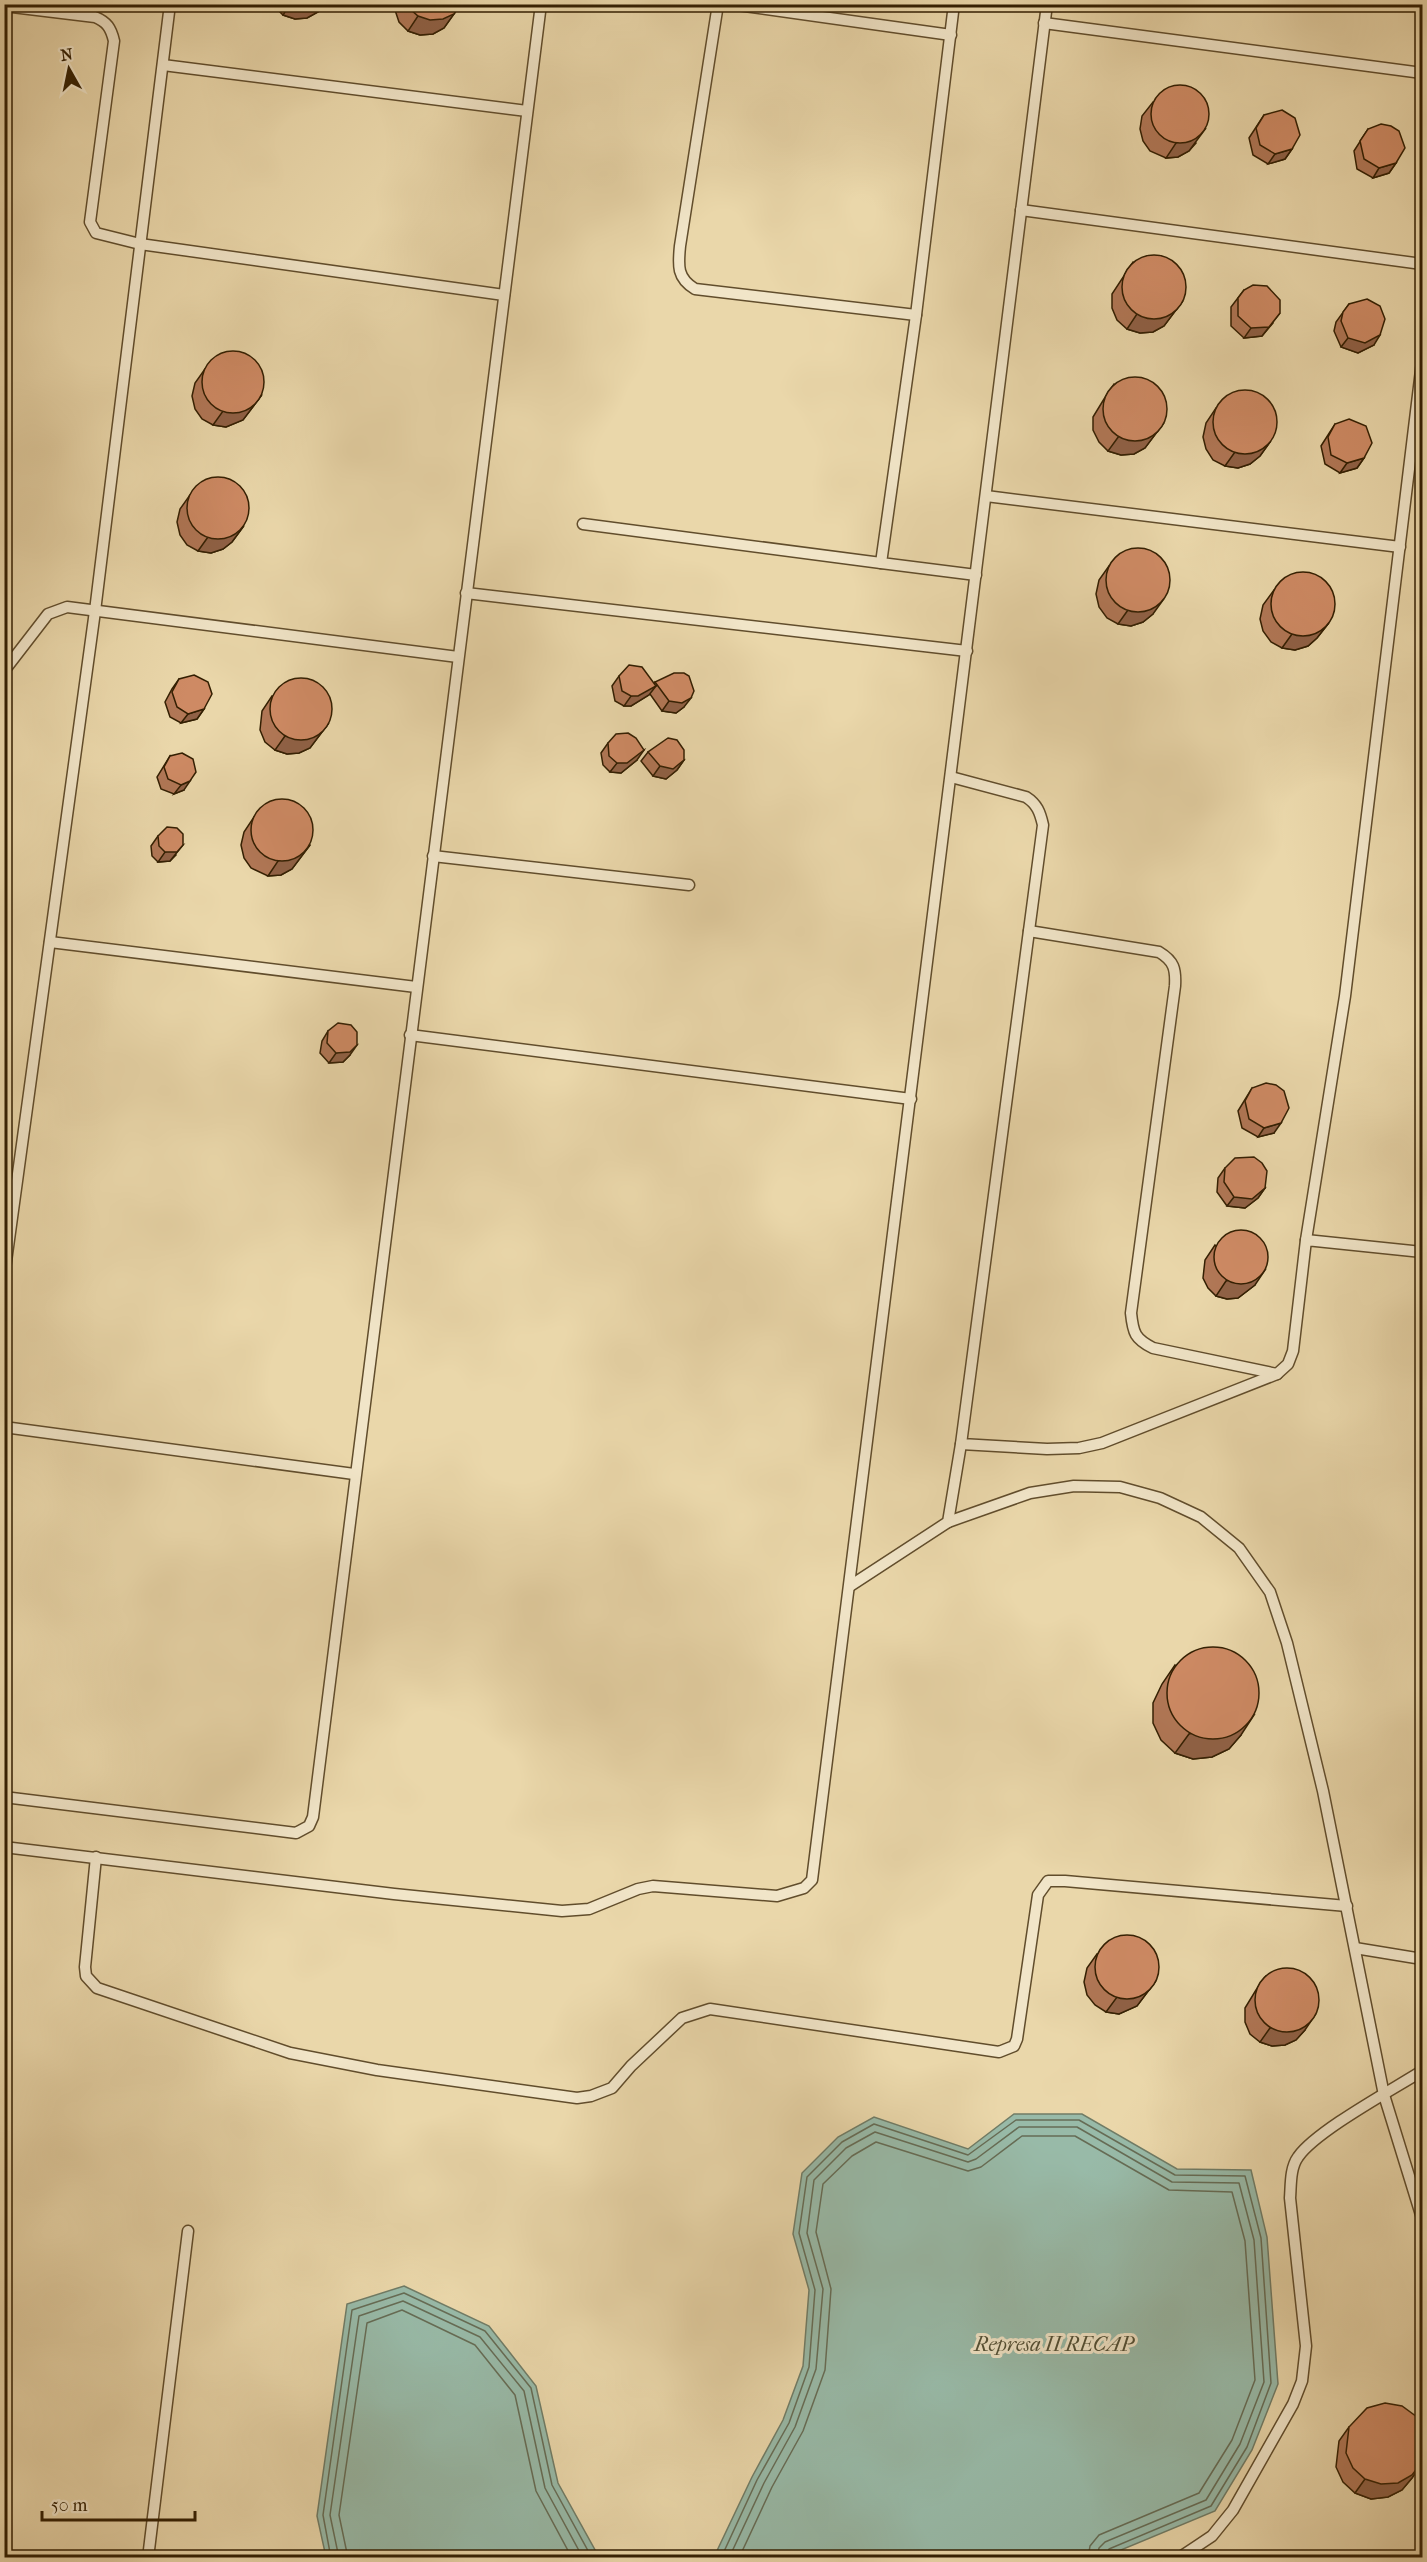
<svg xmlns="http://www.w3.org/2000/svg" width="1427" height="2562" font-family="'IM FELL French Canon',serif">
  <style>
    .water { fill: #98baa8; stroke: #707c66; stroke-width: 1.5 }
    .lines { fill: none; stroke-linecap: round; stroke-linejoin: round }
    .shore { stroke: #666c55; stroke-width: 1.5 }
    .lane-casing { stroke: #614d2c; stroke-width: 13 }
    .lane { stroke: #f1e5c8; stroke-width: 10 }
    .wall { fill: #b17756; stroke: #331f02; stroke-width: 1.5 }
    .shaded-wall { fill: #906146; stroke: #331f02; stroke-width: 1.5 }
    .building { fill: #ce8a64; stroke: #331f02; stroke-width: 1.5 }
    .labels { text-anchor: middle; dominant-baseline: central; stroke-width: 6; stroke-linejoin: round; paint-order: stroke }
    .water-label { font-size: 20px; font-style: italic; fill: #514e34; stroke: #f1e5c8 }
  </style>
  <rect width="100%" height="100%" fill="#ead7aa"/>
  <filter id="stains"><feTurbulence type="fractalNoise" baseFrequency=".00333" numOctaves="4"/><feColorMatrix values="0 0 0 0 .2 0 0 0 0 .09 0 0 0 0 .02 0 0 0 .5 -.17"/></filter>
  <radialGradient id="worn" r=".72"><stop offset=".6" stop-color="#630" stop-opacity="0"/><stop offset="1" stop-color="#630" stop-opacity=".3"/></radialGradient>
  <g class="water">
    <polygon points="1014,2114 1082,2114 1177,2169 1251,2170 1267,2237 1278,2384 1252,2450 1215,2511 1104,2557 714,2557 752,2477 783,2420 803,2366 809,2290 793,2234 802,2173 838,2137 874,2117 968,2149"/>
    <polygon points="404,2286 489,2326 536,2386 558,2483 599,2557 326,2557 317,2516 347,2304"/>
  </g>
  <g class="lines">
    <g class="shore">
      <polyline points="331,2558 323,2515 352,2310 404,2293 485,2331 531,2388 552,2485 592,2558"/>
      <polyline points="339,2558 330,2515 359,2316 403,2301 480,2337 524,2391 545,2488 583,2558"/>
      <polyline points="348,2558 339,2515 367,2323 402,2310 475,2345 515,2395 536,2491 572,2558"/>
      <polyline points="721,2558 757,2480 789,2423 809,2367 815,2290 799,2233 807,2177 842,2142 874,2124 968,2155 1016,2120 1079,2120 1175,2175 1245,2176 1261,2238 1271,2383 1247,2447 1211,2506 1109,2549 1104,2558"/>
      <polyline points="729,2558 764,2483 795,2427 816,2369 823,2289 807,2233 814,2180 846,2148 875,2132 968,2162 976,2159 1019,2127 1077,2127 1172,2182 1239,2183 1254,2240 1264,2382 1240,2444 1206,2500 1105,2542 1099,2548 1097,2558"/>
      <polyline points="739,2558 772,2487 803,2431 825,2370 831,2289 816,2232 823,2184 852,2156 876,2142 968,2171 981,2167 1022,2136 1075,2136 1169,2190 1232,2192 1245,2241 1255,2380 1232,2440 1199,2493 1099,2535 1090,2546 1088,2558"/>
    </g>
    <g class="lane-casing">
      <g id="lane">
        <path d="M718 4 680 246C678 266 677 278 695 289L916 315"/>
        <polyline points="730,4 951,35"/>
        <polyline points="954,4 916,315 881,563 976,575"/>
        <path d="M4 6 95 17C107 22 111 28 114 41L90 222 96 233 140 244 504 295"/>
        <polyline points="1044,23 1422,73"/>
        <polyline points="163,65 527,111"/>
        <polyline points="1021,210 1422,264"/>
        <polyline points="986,496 1400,547"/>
        <polyline points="583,524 881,563"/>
        <polyline points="466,593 967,651"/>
        <polyline points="4,671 48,614 67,607 458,657"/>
        <path d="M951 777 1026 797C1037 804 1040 812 1043 825L961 1444 1047 1449 1079 1448 1102 1443 1277 1374 1288 1364 1293 1351 1306 1240 1422 1252"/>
        <polyline points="433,856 689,885"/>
        <path d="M1029 931 1159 952C1174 961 1176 969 1175 986L1131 1313C1133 1333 1135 1339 1153 1348L1277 1374"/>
        <polyline points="50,942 416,987"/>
        <polyline points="410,1035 911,1099"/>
        <polyline points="1306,1240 1345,996 1422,362"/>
        <polyline points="4,1276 95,611 170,4"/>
        <polyline points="4,1427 354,1474"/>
        <polyline points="948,1522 1030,1493 1074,1486 1120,1487 1160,1498 1201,1517 1239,1548 1270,1592 1287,1643 1323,1791 1384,2095 1422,2218"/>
        <polyline points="850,1586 948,1522 961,1444"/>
        <polyline points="4,1797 296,1833 309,1826 313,1817 541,4"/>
        <polyline points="4,1847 394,1894 562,1911 589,1909 638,1889 653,1886 777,1896 804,1888 812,1880 1047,4"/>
        <polyline points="96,1857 85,1967 86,1976 97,1988 290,2053 377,2070 577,2098 591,2096 612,2088 631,2066 682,2018 710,2009 999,2052 1014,2046 1017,2039 1038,1895 1048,1881 1065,1881 1347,1906"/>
        <polyline points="1355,1948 1422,1959"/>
        <polyline points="148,2558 188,2231"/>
        <path d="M1179 2558 1212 2536 1233 2510 1293 2404 1302 2381 1306 2346 1290 2198C1291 2185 1290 2168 1298 2157 1316 2131 1392 2090 1422 2071"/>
      </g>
    </g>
    <use href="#lane" class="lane"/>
  </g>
  <g class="wall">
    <polygon points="272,4 324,4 318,12 307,18 295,19 283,15"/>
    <polygon points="393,4 461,4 444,28 433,34 420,35 408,31 399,22"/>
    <polygon points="1153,102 1196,143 1189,151 1178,157 1166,158 1150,151 1143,141 1140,129 1142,116"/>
    <polygon points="1264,115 1292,149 1285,159 1268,164 1253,155 1249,138"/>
    <polygon points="1368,129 1396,163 1389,173 1373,178 1357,169 1354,151"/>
    <polygon points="1133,262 1182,302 1164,326 1153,332 1140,333 1127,329 1117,320 1112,308 1112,294"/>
    <polygon points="1244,290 1273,323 1262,336 1244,338 1231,326 1231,307"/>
    <polygon points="1349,304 1374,345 1358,353 1341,347 1334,331 1336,322"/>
    <polygon points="205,369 261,396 243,420 226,427 213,425 202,419 195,409 192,396 195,383"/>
    <polygon points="1114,384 1163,424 1145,448 1134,454 1121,455 1108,451 1099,442 1093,430 1093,417 1104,399"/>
    <polygon points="1216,408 1270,442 1260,456 1250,464 1238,468 1225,466 1213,460 1206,449 1203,437 1206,423"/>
    <polygon points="1335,424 1364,458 1357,468 1340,473 1325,464 1321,446"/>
    <polygon points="190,495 243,527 232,542 223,549 211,553 198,551 187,545 180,535 177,522 180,509"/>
    <polygon points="1109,566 1153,614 1143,622 1131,626 1118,624 1107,618 1099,607 1096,594 1099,580"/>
    <polygon points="1274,590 1328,624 1317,638 1308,646 1295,650 1282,648 1271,642 1263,631 1260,619 1263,605"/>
    <polygon points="619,676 654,684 655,682 684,707 676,713 662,711 650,694 631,706 624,706 615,701 612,686"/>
    <polygon points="179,679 204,709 197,719 181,723 170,717 165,702 172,689"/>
    <polygon points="272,696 328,724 310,748 299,753 287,754 275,750 265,742 260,730 262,711"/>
    <polygon points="608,743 637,760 621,773 610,772 603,765 601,753"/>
    <polygon points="648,752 684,760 677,770 666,779 653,776 641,761"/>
    <polygon points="170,756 184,790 174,794 161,789 157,777"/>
    <polygon points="254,817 310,845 292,869 281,875 268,876 251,868 244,858 241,845 244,832"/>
    <polygon points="158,836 176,855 170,861 158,862 152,856 151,846"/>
    <polygon points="328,1031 350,1055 343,1062 329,1063 320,1053 322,1041"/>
    <polygon points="1252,1088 1274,1133 1258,1137 1242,1128 1238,1111"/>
    <polygon points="1225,1168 1265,1188 1258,1198 1245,1208 1227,1206 1217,1192 1218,1178"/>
    <polygon points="1215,1245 1255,1285 1238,1298 1227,1299 1216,1296 1208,1288 1203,1278 1205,1260"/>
    <polygon points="1175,1665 1241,1735 1229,1749 1212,1757 1193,1759 1175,1753 1161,1740 1153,1723 1153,1703 1162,1684"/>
    <polygon points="1097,1954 1155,1982 1137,2006 1119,2014 1106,2012 1095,2005 1087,1995 1084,1982 1087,1968"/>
    <polygon points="1266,1976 1305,2030 1296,2040 1285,2045 1272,2046 1260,2042 1250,2034 1245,2022 1245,2008 1256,1990"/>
    <polygon points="1349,2427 1422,2463 1412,2478 1402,2490 1388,2497 1371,2499 1355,2493 1343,2482 1336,2467 1339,2441"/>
  </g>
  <g class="shaded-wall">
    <polygon points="290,4 324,4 318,12 307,18 295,19 283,15"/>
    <polygon points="461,4 444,28 433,34 420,35 408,31 418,16"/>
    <polygon points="1206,128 1189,151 1178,157 1166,158 1176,143"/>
    <polygon points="1292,149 1285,159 1268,164 1275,154"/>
    <polygon points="1396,163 1389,173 1373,178 1379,168"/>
    <polygon points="1182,302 1164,326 1153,332 1140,333 1127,329 1137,314"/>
    <polygon points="1280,313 1262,336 1244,338 1251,328"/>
    <polygon points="1380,335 1374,345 1358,353 1341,347 1348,338"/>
    <polygon points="261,396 243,420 226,427 213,425 223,411"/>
    <polygon points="1163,424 1145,448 1134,454 1121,455 1108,451 1119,436"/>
    <polygon points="1270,442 1260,456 1250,464 1238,468 1225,466 1235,452"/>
    <polygon points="1364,458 1357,468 1340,473 1347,463"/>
    <polygon points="243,527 232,542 223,549 211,553 198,551 208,537"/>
    <polygon points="1163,600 1153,614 1143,622 1131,626 1118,624 1128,610"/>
    <polygon points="1328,624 1317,638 1308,646 1295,650 1282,648 1292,634"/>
    <polygon points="656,686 649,695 631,706 624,706 631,696"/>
    <polygon points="691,698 684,707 676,713 662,711 669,701"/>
    <polygon points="204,709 197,719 181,723 188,714"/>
    <polygon points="328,724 310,748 299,753 287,754 275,750 285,736"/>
    <polygon points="644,750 637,760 621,773 610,772 617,763"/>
    <polygon points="684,760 677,770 666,779 653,776 660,766"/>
    <polygon points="190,781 184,790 174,794 181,785"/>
    <polygon points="183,845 170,861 158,862 165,852"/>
    <polygon points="310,845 292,869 281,875 268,876 278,861"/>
    <polygon points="357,1045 350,1055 343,1062 329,1063 336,1053"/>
    <polygon points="1281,1123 1274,1133 1258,1137 1264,1128"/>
    <polygon points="1265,1188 1258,1198 1245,1208 1227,1206 1234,1197"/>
    <polygon points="1265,1270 1255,1285 1238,1298 1227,1299 1216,1296 1226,1281"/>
    <polygon points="1254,1715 1241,1735 1229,1749 1212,1757 1193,1759 1175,1753 1189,1734"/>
    <polygon points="1155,1982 1137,2006 1119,2014 1106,2012 1117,1997"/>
    <polygon points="1315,2015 1305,2030 1296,2040 1285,2045 1272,2046 1260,2042 1270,2028"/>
    <polygon points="1422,2463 1412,2478 1402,2490 1388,2497 1371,2499 1355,2493 1365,2479"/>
  </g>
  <g class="building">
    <polygon points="408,4 461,4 454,14 443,19 430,20 418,16 409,8"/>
    <circle cx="1180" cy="114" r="29"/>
    <polygon points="1282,110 1295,118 1300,135 1292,149 1275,154 1260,145 1256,128 1264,115"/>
    <polygon points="1381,124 1391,126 1399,131 1405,148 1396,163 1379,168 1364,159 1360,141 1368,129"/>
    <circle cx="1154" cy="287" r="32"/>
    <polygon points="1253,285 1267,286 1280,300 1280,313 1269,327 1251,328 1238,316 1238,298 1244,290"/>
    <polygon points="1367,299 1380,306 1385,319 1380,335 1365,343 1348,338 1341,321 1343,312 1349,304"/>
    <circle cx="233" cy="382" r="31"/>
    <circle cx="1135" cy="409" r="32"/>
    <circle cx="1245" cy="422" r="32"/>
    <polygon points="1349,419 1366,426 1372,443 1364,458 1347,463 1331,455 1328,437 1335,424"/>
    <circle cx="218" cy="508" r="31"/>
    <circle cx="1138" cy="580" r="32"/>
    <circle cx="1303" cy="604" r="32"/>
    <polygon points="629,665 642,667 656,686 638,696 631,696 622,691 619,676"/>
    <polygon points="674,673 684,673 689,676 694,691 691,698 682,703 669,701 655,682"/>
    <polygon points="194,675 208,682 212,694 204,709 188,714 177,707 172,692 179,679"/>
    <circle cx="301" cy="709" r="31"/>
    <polygon points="628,733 636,738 644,750 627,763 617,763 609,756 608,743 616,734"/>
    <polygon points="668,738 677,740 684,750 684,760 673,769 660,766 648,752"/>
    <polygon points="182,753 193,759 196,772 190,781 181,785 168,779 164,767 170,756"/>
    <circle cx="282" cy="830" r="31"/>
    <polygon points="167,827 177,828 183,834 183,845 177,852 165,852 159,846 158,836"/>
    <polygon points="338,1023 351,1025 357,1032 357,1045 350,1052 336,1053 327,1043 328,1031"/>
    <polygon points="1266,1083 1276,1085 1284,1091 1289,1108 1281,1123 1264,1128 1249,1119 1245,1101 1252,1088"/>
    <polygon points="1254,1157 1262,1163 1267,1171 1265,1188 1252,1199 1234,1197 1224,1182 1225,1168 1235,1158"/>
    <circle cx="1241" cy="1257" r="27"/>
    <circle cx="1213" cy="1693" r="46"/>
    <circle cx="1127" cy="1967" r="32"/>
    <circle cx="1287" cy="2000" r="32"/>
    <polygon points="1385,2403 1402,2406 1417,2417 1422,2427 1422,2462 1412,2475 1398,2483 1381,2484 1365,2479 1353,2468 1346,2453 1349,2427 1367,2408"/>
  </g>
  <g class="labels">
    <g class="water-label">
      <text x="1054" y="2344">Represa II RECAP</text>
    </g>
  </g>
  <rect width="1427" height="2562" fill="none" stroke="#ead7aa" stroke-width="24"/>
  <rect x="6" y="6" width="1415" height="2550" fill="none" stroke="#331f02" stroke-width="3"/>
  <rect x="12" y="12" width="1403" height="2538" fill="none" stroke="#331f02" stroke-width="1.5"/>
  <g transform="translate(69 69) rotate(351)" stroke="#f1e5c8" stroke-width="4.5" paint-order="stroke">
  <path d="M0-4.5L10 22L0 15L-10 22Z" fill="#331f02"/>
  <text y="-9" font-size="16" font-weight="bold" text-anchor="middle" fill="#331f02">N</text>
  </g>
  <path d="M42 2511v9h153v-9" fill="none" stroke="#331f02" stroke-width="3"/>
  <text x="51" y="2511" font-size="18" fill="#331f02" stroke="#f1e5c8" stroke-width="4.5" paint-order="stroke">50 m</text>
  <rect width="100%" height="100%" filter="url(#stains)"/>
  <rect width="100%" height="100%" fill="url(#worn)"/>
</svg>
